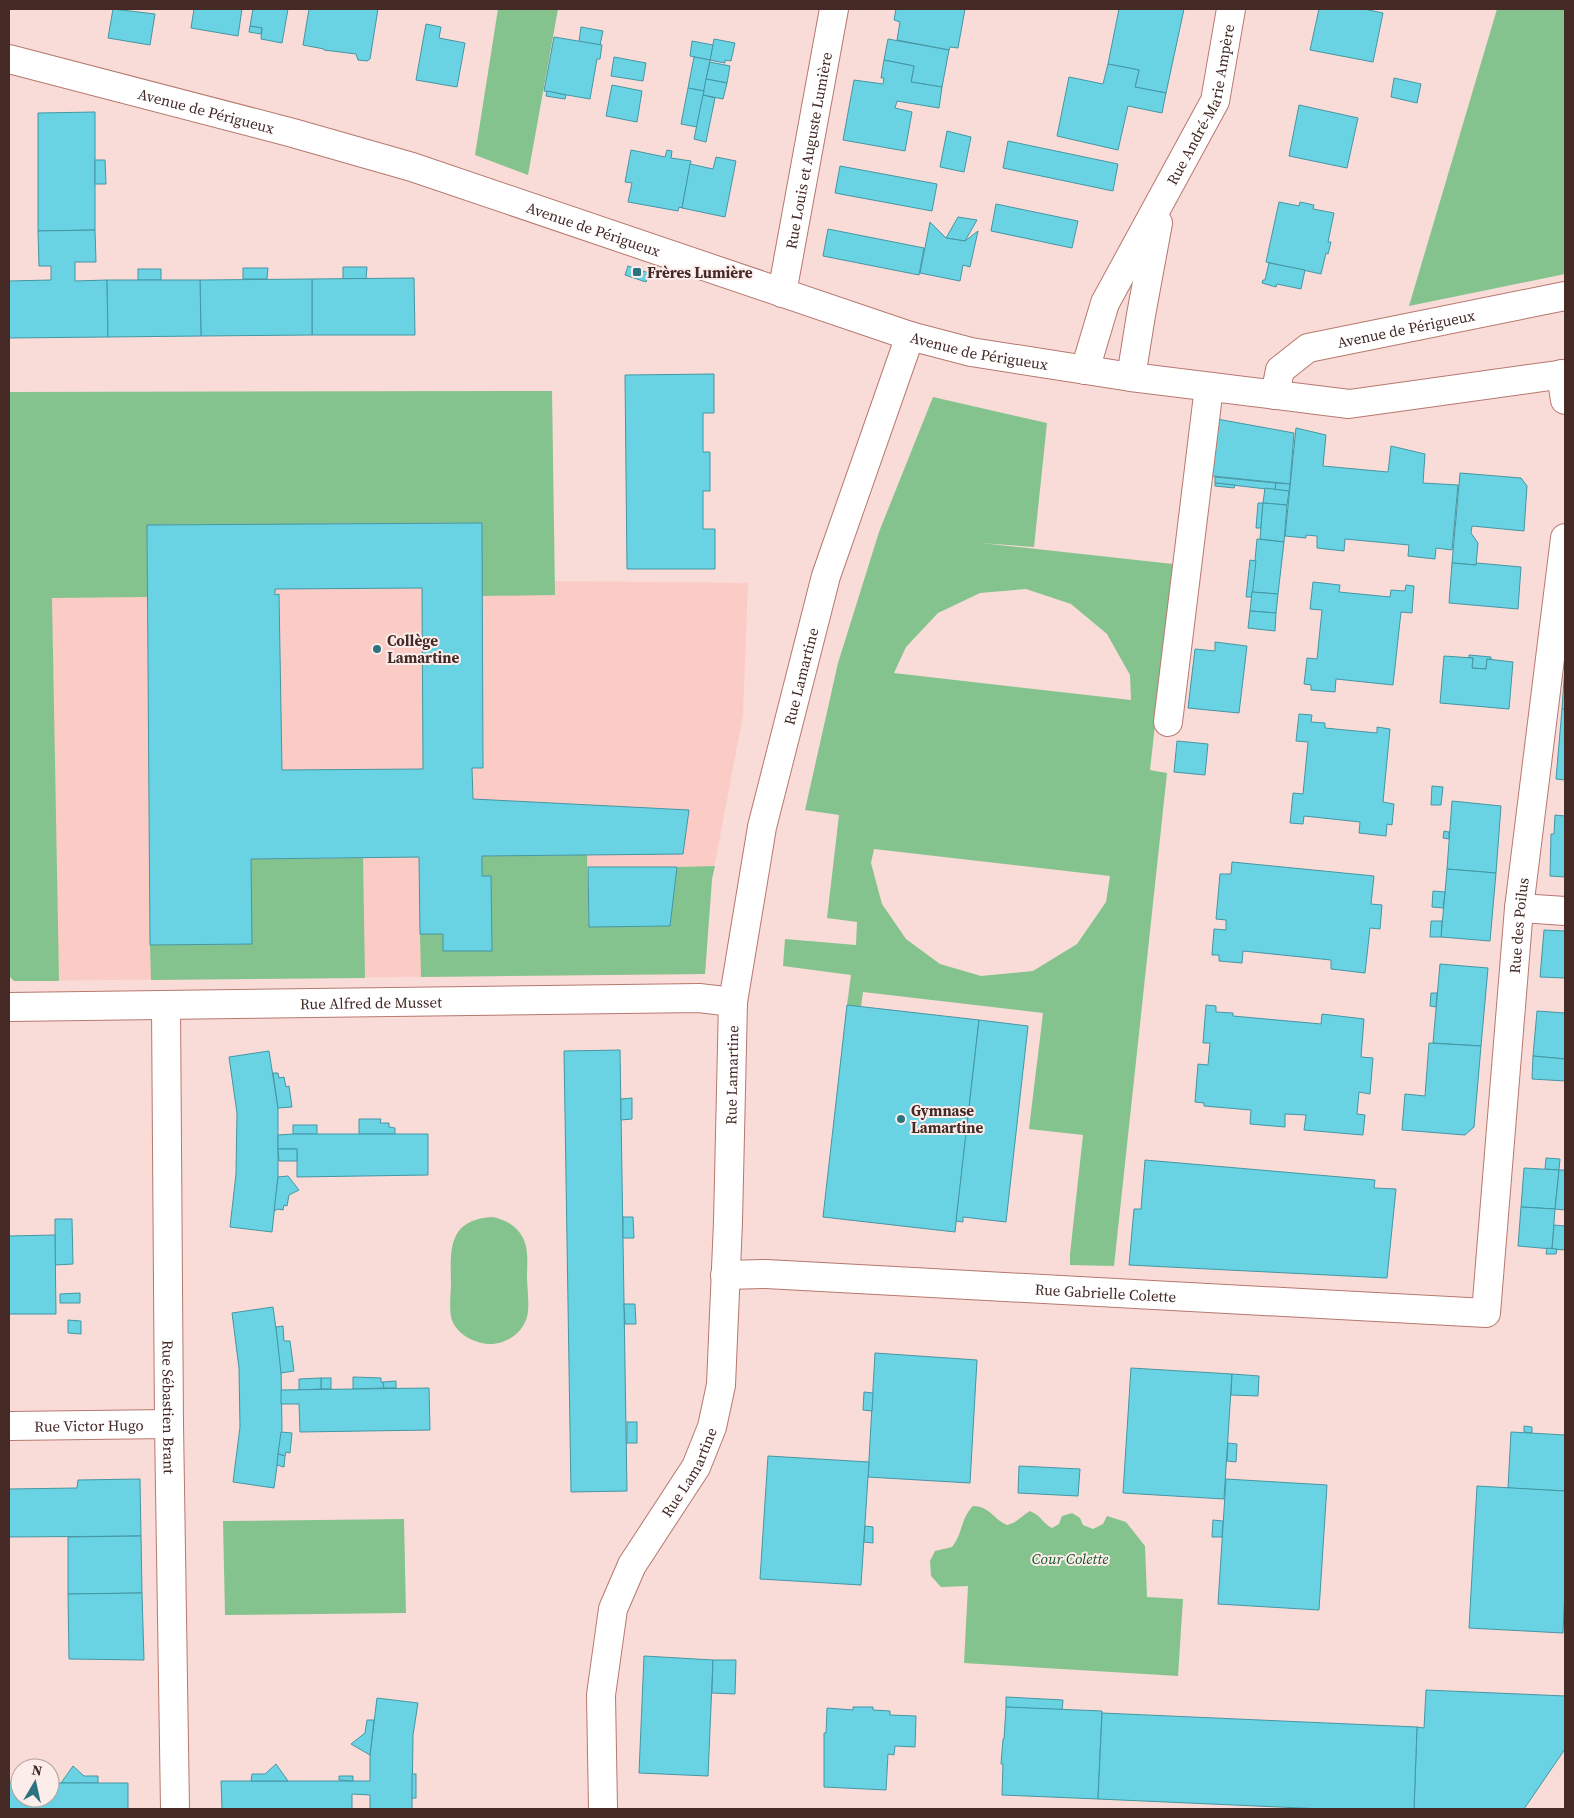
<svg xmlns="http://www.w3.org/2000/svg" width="1574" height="1818" font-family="'Source Serif 4',serif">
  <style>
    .built { fill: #fbccc5 }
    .green { fill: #84c38e; fill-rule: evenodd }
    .building { fill: #69d3e4; stroke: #4596a3; fill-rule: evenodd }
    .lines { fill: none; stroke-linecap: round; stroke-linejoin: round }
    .minor-casing { stroke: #b6786e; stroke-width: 30 }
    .tertiary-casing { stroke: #b6786e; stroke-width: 30 }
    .minor { stroke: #fff; stroke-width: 28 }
    .tertiary { stroke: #fff; stroke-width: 28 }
    .poi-dot { fill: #2b737e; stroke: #fcedeb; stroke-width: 2 }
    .labels { text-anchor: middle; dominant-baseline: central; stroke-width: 4; stroke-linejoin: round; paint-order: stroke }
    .street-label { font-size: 15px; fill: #442925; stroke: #fcedeb }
    .poi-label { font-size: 15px; font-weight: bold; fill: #442925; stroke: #fcedeb; text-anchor: start }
    .park-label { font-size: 15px; font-style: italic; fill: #0f5625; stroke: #fcedeb }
  </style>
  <rect width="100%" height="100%" fill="#f9dcd7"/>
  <polygon class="built" points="552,391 554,581 748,583 743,715 712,879 705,974 14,981 9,976 9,392"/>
  <g class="green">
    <polygon points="498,9 558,9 528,175 475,155"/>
    <polygon points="1497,9 1565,9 1565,274 1409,306"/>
    <polygon points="552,391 555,595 482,596 482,523 147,525 147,597 52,598 59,981 14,981 9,976 9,392"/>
    <path d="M933 397 1047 423 1034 547 981 543 1173 564 1150 770 1167 773 1114 1266 1070 1265V1254L1083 1135 1029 1129 1043 1013 863 992 861 1007 847 1005 851 975 783 966 785 939 856 945 857 922 827 918 839 815 805 810 838 663 879 532ZM1026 589 1071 604 1107 634 1130 675 1131 700 894 673 906 647 938 613 980 593ZM874 849 1110 876 1106 902 1077 944 1033 971 981 976 940 964 906 939 882 904 871 863Z"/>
    <polygon points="587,855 589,927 670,926 677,867 715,866 712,879 705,974 421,977 420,934 443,934 443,951 492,951 490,876 482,876 482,856"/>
    <polygon points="363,858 365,978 151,980 150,945 251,944 251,859"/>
    <path d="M493 1217C506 1220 517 1226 523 1238 529 1250 527 1263 527 1276 527 1287 530 1307 527 1317 523 1332 508 1343 493 1344 476 1345 455 1334 451 1317 449 1306 451 1293 451 1282 450 1248 449 1219 493 1217Z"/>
    <path d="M973 1506C991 1507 993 1519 1007 1525 1017 1523 1021 1516 1030 1511 1043 1517 1041 1522 1052 1528L1059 1524 1062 1516 1072 1513 1080 1518 1083 1525 1093 1529 1103 1524 1107 1516 1126 1522 1145 1546 1147 1597 1183 1599 1178 1676 964 1663 968 1586 941 1587 931 1576 930 1561 935 1551 952 1547C963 1533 960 1520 973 1506Z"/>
    <polygon points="404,1519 406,1613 225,1615 223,1521"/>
  </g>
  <g class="building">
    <polygon points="113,9 155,14 150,45 108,38"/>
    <polygon points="194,9 242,9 238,36 191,28"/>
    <polygon points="253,9 288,9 282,43 261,39 262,28 250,26"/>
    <polygon points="309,9 378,9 370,59 367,61 358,60 356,54 324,50 324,49 303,45"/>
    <polygon points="896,9 965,9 958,48 950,47 949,50 897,40 900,22 894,20"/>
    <polygon points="1119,9 1184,9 1166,93 1135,87 1139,70 1108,64"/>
    <polygon points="1319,9 1364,9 1383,13 1373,62 1310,50"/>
    <polygon points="426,24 441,27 439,38 465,43 457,87 416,80"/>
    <polygon points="250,26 262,28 261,34 249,32"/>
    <polygon points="581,27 603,31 600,45 579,42"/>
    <polygon points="554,37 602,45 600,59 597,59 590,99 544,91"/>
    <polygon points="714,39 735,43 731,61 725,60 725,63 710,60"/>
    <polygon points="888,39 949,50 942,87 911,82 914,66 884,60"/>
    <polygon points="692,41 713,45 710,60 690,56"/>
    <polygon points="614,57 646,63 643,81 611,76"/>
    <polygon points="694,57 710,60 704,91 688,88"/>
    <polygon points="884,60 914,66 911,82 942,87 939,108 897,101 895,108 912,112 905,151 843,140 854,80 883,84 884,78 881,78"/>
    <polygon points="710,62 730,66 727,83 706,79"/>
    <polygon points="1108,64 1139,70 1135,87 1166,93 1162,113 1128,106 1118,150 1057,136 1069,77 1103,84"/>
    <polygon points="1394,78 1421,84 1417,103 1391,97"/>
    <polygon points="706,79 727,83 723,99 703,95"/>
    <polygon points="612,85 642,91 637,122 606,116"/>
    <polygon points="688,88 704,91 697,127 681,124"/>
    <polygon points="547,91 566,95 565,99 546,96"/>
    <polygon points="703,95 715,98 706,142 694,139"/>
    <polygon points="1299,105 1358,118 1347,168 1289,156"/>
    <polygon points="95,112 95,230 38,231 38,113"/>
    <polygon points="947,131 971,137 964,172 940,167"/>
    <polygon points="1008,141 1118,164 1113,191 1003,168"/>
    <polygon points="631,150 665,157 667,150 672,151 671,158 691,161 682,208 679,207 678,211 628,202 632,183 625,182"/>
    <polygon points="716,157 736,161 725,217 682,208 690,164 713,169"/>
    <polygon points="95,160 105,160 106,184 95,184"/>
    <polygon points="840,166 937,184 932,211 835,193"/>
    <polygon points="1279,202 1299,206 1300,202 1314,205 1313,209 1334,213 1328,242 1331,242 1328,254 1326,253 1321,274 1266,262"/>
    <polygon points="996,204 1078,221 1072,248 991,231"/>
    <polygon points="958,217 977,220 965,241 946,238"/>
    <polygon points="930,222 946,238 965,241 978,231 970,267 963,265 960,281 920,273"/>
    <polygon points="828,229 924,248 919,275 823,256"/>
    <polygon points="95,230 96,262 75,262 75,281 107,280 108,337 9,338 9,281 51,280 51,266 39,266 38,231"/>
    <polygon points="1269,263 1305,270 1301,289 1277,284 1276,287 1262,283 1263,280 1265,280"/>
    <polygon points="628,266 649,273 646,282 625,275"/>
    <polygon points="343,267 367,267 366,279 343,279"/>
    <polygon points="243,268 268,268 267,279 243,279"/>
    <rect x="138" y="269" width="23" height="11"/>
    <polygon points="414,278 415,335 312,335 312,279"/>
    <polygon points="312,279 312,335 201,336 200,280"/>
    <polygon points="107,280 200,280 201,336 108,337"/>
    <polygon points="714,374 714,413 703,413 703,452 710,452 710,491 703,491 703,529 715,529 715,569 627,569 625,375"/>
    <polygon points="1217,419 1294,433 1290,484 1203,475"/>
    <polygon points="1296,428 1326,435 1323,466 1388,472 1391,446 1425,454 1423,483 1458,485 1452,550 1436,548 1435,559 1408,556 1409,545 1345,539 1344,551 1317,548 1317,536 1306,535 1306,538 1285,536"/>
    <polygon points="1460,473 1521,478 1527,486 1524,531 1472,526 1471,533 1478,543 1476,565 1452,563"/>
    <polygon points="1215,477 1276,483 1275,490 1215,483"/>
    <polygon points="1215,483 1235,485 1234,488 1215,486"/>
    <polygon points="1276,483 1290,484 1289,491 1275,490"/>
    <polygon points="1265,488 1289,491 1287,505 1263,503"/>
    <polygon points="1258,503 1263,503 1261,528 1256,528"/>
    <polygon points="1263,503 1287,505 1284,542 1260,539"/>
    <path d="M482 523 483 768H472L473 799 689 810 683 854 482 856V876H491L492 951H443V934H420L419 857 251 859 252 944 150 945 147 525ZM422 588 423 769 282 770 279 594 275 595V589Z"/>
    <polygon points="1257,539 1284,542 1278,594 1252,592"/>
    <polygon points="1250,560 1256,561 1252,597 1246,597"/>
    <polygon points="1452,563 1476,565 1477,563 1521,567 1518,609 1449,603"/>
    <polygon points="1313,582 1340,585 1339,592 1390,597 1391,590 1405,591 1406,585 1414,586 1412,613 1401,612 1393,685 1336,679 1335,692 1311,690 1311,685 1304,684 1307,658 1317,659 1322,610 1310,609"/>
    <polygon points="1252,592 1278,594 1276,613 1250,611"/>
    <polygon points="1250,611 1276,613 1275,631 1248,628"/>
    <polygon points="1215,642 1247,646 1239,713 1188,708 1195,649 1215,651"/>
    <polygon points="1469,655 1491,657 1491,660 1487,659 1486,669 1472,668 1473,658 1469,658"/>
    <polygon points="1444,656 1473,658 1472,668 1486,669 1487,659 1513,662 1509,709 1440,703"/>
    <polygon points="1565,666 1565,709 1562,709"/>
    <polygon points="1562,709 1565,709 1565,780 1556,779"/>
    <polygon points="1299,714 1312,715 1311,722 1325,723 1325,728 1377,733 1377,727 1390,729 1383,802 1394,804 1392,825 1387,824 1386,836 1359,833 1360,822 1304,816 1303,824 1290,823 1293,793 1303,794 1308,742 1296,741"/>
    <polygon points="1177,741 1208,744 1205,775 1174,772"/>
    <polygon points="1432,786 1443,787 1441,805 1431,805"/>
    <polygon points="1452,801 1501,806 1496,873 1447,869"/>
    <polygon points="1555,815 1565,816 1565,877 1550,876 1551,834 1554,834"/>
    <polygon points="1444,831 1449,832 1449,839 1443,838"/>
    <polygon points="1232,862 1374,876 1371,904 1382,905 1380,929 1370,928 1365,973 1331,969 1331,960 1243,951 1242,963 1219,961 1219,955 1212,955 1214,929 1226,930 1226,920 1216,919 1220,874 1231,874"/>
    <polygon points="588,867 677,867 670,926 589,927"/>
    <polygon points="1447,869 1496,873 1490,941 1441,937"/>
    <polygon points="1433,891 1445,892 1443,908 1432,907"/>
    <polygon points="1431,921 1442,921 1441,937 1430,937"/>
    <polygon points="1544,930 1565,931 1565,978 1540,977"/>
    <polygon points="1440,964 1488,968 1481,1046 1433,1043"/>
    <polygon points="1431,993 1437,993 1436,1007 1430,1006"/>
    <polygon points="847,1005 979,1020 955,1232 823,1217"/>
    <polygon points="1206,1005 1216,1006 1216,1012 1233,1013 1233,1016 1321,1024 1322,1014 1364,1019 1361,1057 1373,1058 1370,1094 1359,1092 1357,1114 1365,1115 1363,1135 1304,1130 1306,1115 1285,1114 1285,1127 1250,1124 1251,1110 1204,1106 1204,1103 1195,1102 1198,1064 1208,1065 1210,1043 1203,1043"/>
    <polygon points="1537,1011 1565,1013 1565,1059 1533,1056"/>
    <polygon points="979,1020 1028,1026 1006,1222 963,1217 963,1222 956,1221"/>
    <polygon points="1429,1043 1481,1046 1474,1127 1465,1135 1402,1130 1405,1094 1425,1096"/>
    <polygon points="620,1050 627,1491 571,1492 564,1051"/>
    <polygon points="269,1051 278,1108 278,1177 272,1232 230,1227 236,1174 237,1113 229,1057"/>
    <polygon points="1533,1056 1565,1059 1565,1081 1532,1079"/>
    <polygon points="273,1073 278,1073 279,1078 284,1077 286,1087 289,1086 292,1107 278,1108"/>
    <polygon points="632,1098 632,1119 621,1120 621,1099"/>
    <polygon points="359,1119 381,1119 380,1123 389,1123 389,1127 395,1128 395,1134 359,1134"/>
    <rect x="293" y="1125" width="24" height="9"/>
    <polygon points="293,1134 428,1134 428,1175 297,1177 297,1149 278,1149 278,1135"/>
    <polygon points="278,1149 297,1149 297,1161 279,1161"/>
    <polygon points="1546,1158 1560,1159 1559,1170 1545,1169"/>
    <polygon points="1145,1160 1375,1180 1374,1188 1396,1189 1387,1278 1129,1265 1134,1209 1141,1209"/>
    <polygon points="1524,1168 1559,1170 1555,1209 1521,1207"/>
    <polygon points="1559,1170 1565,1170 1565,1210 1555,1209"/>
    <polygon points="288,1176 299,1190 289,1195 287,1206 284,1205 283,1210 278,1209 274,1211 278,1177"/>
    <polygon points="1521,1207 1555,1209 1552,1249 1518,1246"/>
    <polygon points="623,1217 633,1217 634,1238 623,1238"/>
    <polygon points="55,1219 72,1219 73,1264 55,1265"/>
    <polygon points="1554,1225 1565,1226 1565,1250 1552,1249"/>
    <polygon points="55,1235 56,1314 9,1314 9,1236"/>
    <polygon points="1547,1248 1557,1249 1556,1254 1546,1254"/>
    <polygon points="80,1293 80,1303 60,1303 60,1294"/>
    <polygon points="624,1304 635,1304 636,1324 625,1324"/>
    <polygon points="273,1307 281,1365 282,1429 274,1488 233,1482 240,1427 239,1368 232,1313"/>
    <polygon points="68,1320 81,1321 81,1334 68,1333"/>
    <polygon points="283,1326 284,1341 290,1341 294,1371 281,1373 276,1327"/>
    <polygon points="875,1353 977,1360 970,1483 868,1477"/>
    <polygon points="1131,1368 1232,1374 1224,1499 1123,1493"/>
    <polygon points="1232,1374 1259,1376 1258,1396 1231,1395"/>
    <polygon points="353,1377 381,1378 381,1382 383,1382 384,1388 353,1389"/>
    <rect x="321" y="1378" width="10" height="11"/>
    <polygon points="321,1378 321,1389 299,1390 299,1379"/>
    <polygon points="396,1381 396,1388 384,1388 383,1382"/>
    <polygon points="429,1388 430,1430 300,1432 299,1404 281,1404 281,1390"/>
    <polygon points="864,1392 873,1393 872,1411 863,1410"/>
    <rect x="627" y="1422" width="10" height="21"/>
    <polygon points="1524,1426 1532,1427 1532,1433 1524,1432"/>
    <polygon points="281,1432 292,1433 290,1453 286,1452 285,1456 278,1454"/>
    <polygon points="1511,1432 1565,1435 1565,1491 1508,1488"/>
    <polygon points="1228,1443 1237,1444 1236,1462 1227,1461"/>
    <polygon points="278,1454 285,1456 284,1467 277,1465"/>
    <polygon points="768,1456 869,1462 861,1585 760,1579"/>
    <polygon points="1019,1466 1080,1469 1078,1496 1018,1493"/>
    <polygon points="140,1479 141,1536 9,1537 9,1489 77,1488 78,1480"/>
    <polygon points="1226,1479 1327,1485 1319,1610 1218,1604"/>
    <polygon points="1477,1486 1565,1491 1565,1588 1563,1633 1469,1628"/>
    <polygon points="1213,1520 1223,1521 1222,1537 1212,1537"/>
    <polygon points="865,1526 873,1527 873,1543 864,1542"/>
    <polygon points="141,1536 142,1593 68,1594 68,1537"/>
    <polygon points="142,1593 144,1660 69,1659 68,1594"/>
    <polygon points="644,1656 713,1660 708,1776 639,1773"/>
    <polygon points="713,1660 736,1660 735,1694 712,1693"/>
    <polygon points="1426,1690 1565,1696 1565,1749 1524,1809 1414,1809 1417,1727 1424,1728"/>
    <polygon points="1006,1697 1063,1700 1062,1710 1006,1707"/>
    <polygon points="377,1698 418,1703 413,1735 412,1809 370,1809 370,1795 352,1794 352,1809 222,1809 221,1781 370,1781 370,1755"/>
    <polygon points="853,1707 873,1707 873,1710 890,1711 890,1715 916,1716 915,1747 895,1746 894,1755 888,1754 886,1790 824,1787 824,1733 826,1733 827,1708 853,1710"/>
    <polygon points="1006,1707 1102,1711 1098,1799 1002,1795 1003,1764 1001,1764 1003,1739 1004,1739"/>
    <polygon points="1102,1713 1417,1727 1414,1809 1324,1809 1098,1799"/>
    <polygon points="367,1720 374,1720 370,1755 351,1744 365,1733"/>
    <polygon points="276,1764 288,1781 251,1781 252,1774 265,1774"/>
    <polygon points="73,1766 84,1776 98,1776 98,1783 61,1783"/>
    <rect x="412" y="1774" width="4" height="24"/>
    <polygon points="339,1776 353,1776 353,1781 339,1780"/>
    <polygon points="9,1782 20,1782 20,1798 50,1798 50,1783 128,1783 128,1809 9,1809"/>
  </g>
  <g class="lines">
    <g class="minor-casing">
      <g id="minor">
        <path id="s1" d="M782 293 834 9"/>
        <path id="s2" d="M1085 370 1105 303 1215 101 1231 9"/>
        <polyline points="1561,374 1565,400"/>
        <polyline points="1131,377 1141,315 1158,223"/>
        <path id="s3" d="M1275 395 1280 370 1308 348 1565 296"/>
        <polyline points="1168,722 1209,387"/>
        <polyline points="1519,908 1565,911"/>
        <path id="s4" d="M166 1006 169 1424 175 1809"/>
        <path id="s5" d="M9 1007 699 998 733 1002"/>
        <path id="s6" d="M725 1275 766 1274 1486 1313 1519 908 1565 538"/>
        <path id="s7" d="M9 1426 169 1424"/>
        <path id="s8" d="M603 1809 601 1695 613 1609 632 1565 696 1467 712 1427 721 1385 728 1222 733 1002 762 827 826 576 910 336"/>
      </g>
    </g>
    <g class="tertiary-casing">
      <g id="tertiary">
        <path id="s9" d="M9 59 293 133 412 167 910 336 971 352 1131 377 1349 404 1565 374"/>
      </g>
    </g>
    <use href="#minor" class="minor"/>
    <use href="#tertiary" class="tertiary"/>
  </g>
  <g class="poi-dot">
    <rect x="632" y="267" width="10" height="10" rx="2.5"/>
    <circle cx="377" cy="649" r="5"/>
    <circle cx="901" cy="1119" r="5"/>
  </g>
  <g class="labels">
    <g class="street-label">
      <text stroke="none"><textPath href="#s2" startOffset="292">Rue André-Marie Ampère</textPath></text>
      <text stroke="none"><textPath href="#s9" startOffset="204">Avenue de Périgueux</textPath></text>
      <text stroke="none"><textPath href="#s1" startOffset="145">Rue Louis et Auguste Lumière</textPath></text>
      <text stroke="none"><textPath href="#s9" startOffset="609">Avenue de Périgueux</textPath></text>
      <text stroke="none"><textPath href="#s3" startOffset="161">Avenue de Périgueux</textPath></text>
      <text stroke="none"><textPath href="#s9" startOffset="1014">Avenue de Périgueux</textPath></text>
      <text stroke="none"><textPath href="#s8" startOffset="1168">Rue Lamartine</textPath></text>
      <text stroke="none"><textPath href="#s6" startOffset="1151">Rue des Poilus</textPath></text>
      <text stroke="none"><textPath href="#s5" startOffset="362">Rue Alfred de Musset</textPath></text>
      <text stroke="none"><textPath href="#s8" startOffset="762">Rue Lamartine</textPath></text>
      <text stroke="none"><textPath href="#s6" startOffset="381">Rue Gabrielle Colette</textPath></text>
      <text stroke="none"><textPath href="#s4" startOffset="401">Rue Sébastien Brant</textPath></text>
      <text stroke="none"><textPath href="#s7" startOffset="80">Rue Victor Hugo</textPath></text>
      <text stroke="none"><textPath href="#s8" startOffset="358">Rue Lamartine</textPath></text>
    </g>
    <g class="poi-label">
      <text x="647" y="272">Frères Lumière</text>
      <text x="387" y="640">Collège<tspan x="387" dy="17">Lamartine</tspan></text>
      <text x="911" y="1110">Gymnase<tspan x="911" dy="17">Lamartine</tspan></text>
    </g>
    <g class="park-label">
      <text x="1070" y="1558">Cour Colette</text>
    </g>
  </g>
  <rect width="1574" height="1818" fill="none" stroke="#442925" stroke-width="20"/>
  <g transform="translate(35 1783) rotate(9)"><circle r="24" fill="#fcedeb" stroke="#b29f9c"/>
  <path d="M0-4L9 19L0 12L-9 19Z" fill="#2b737e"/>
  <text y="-8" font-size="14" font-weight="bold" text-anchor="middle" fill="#442925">N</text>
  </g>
</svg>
